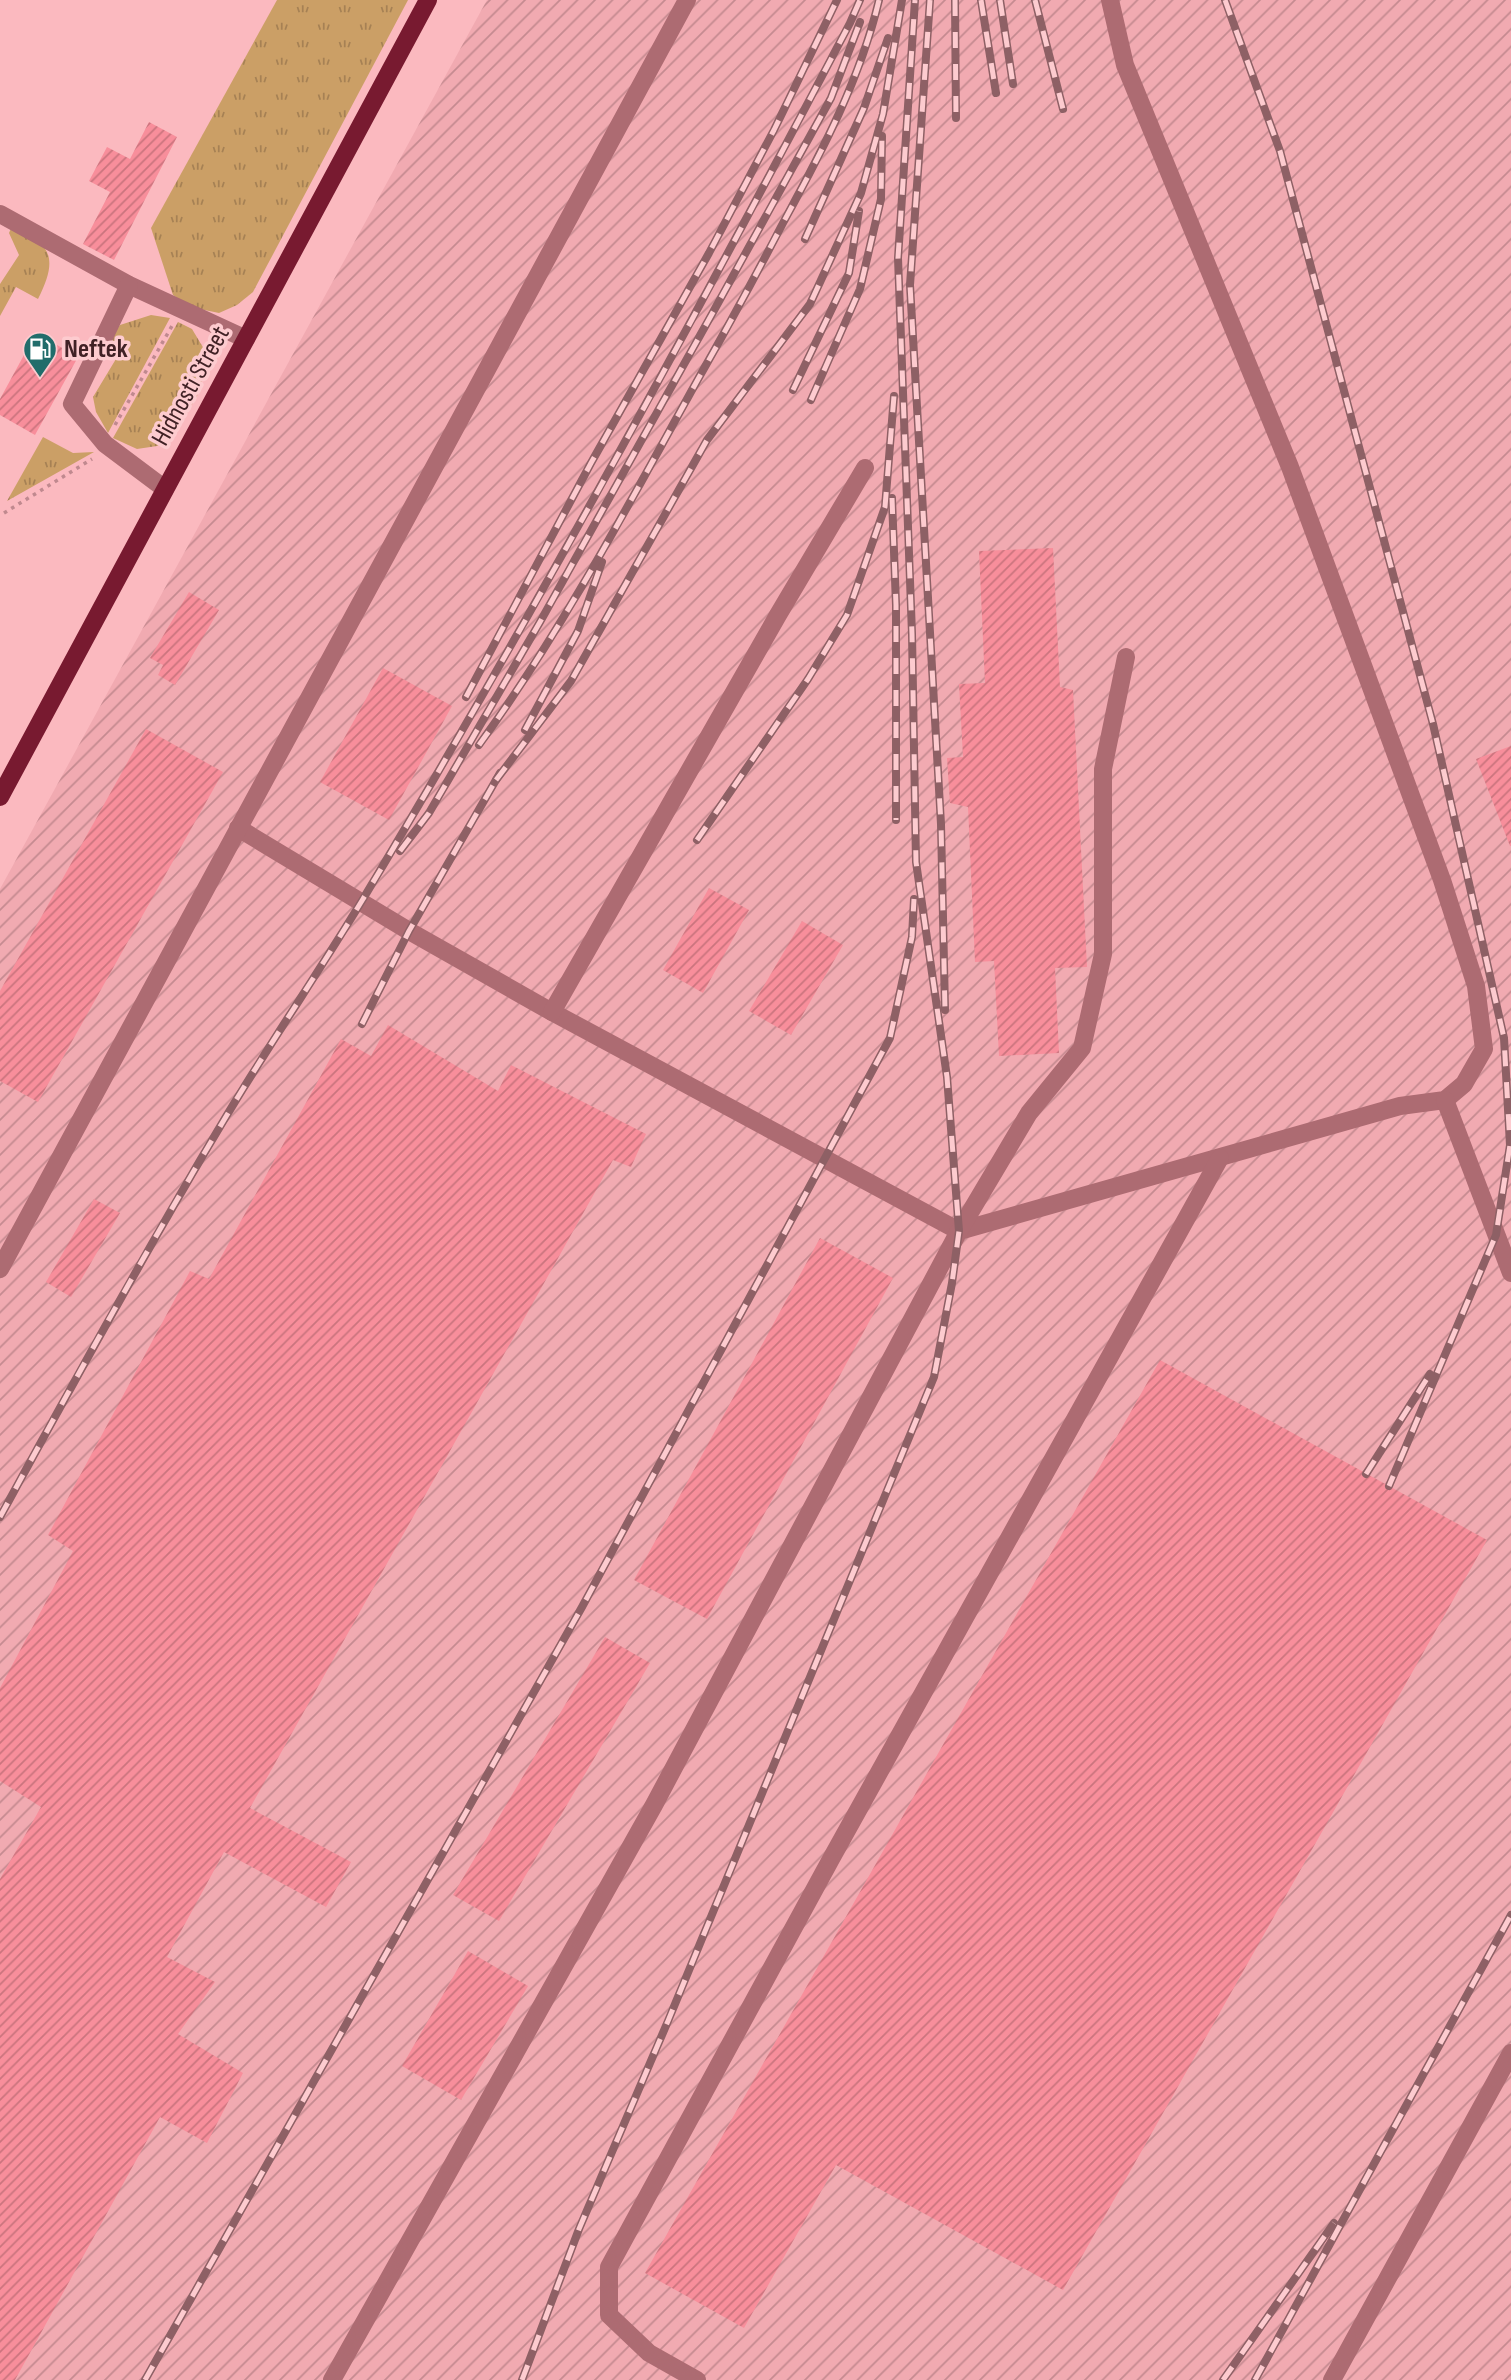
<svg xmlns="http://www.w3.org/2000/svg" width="1511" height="2380" font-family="'Sofia Sans Condensed',sans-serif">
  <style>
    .industrial { fill: url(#industrial-furrows) }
    .grass { fill: url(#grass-tufts) }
    .building { fill: url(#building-hatch) }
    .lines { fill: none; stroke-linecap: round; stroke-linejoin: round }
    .path { stroke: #c0898f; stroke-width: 3.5; stroke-dasharray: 3.5 5; stroke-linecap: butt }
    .minor { stroke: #ad6b72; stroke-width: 18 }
    .major { stroke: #781a30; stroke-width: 18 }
    .rail-casing { stroke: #8e6065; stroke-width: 8 }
    .rail { stroke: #fdcbcf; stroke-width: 5; stroke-dasharray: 16; stroke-linecap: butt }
    .labels { text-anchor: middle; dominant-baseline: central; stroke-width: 7; stroke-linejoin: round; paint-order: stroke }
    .poi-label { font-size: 26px; font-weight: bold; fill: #402125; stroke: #fdcbcf; text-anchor: start }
    .street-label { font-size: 26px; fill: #402125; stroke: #fdcbcf }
  </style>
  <defs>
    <pattern id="industrial-furrows" width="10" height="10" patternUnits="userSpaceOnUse" patternTransform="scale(1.75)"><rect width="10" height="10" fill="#f1aab1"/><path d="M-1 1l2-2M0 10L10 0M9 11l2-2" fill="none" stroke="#c58a90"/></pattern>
    <pattern id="grass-tufts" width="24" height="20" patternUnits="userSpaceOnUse" patternTransform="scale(1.75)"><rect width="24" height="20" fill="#cb9f66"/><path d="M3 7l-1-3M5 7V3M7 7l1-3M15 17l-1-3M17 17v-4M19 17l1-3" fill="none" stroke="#a68154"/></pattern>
    <pattern id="building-hatch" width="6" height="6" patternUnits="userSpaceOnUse" patternTransform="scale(1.75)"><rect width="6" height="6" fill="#f88e9b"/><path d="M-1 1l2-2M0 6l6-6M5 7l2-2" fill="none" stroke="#ca747e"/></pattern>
  </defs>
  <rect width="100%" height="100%" fill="#fbb9bf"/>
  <polygon class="industrial" points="487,0 1511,0 1511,2380 0,2380 0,889"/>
  <g class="grass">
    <polygon points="277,0 408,0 253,292 237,305 219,313 190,307 173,295 151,228"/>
    <path d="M12 226C53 244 58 259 38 299L16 287 0 316V284L19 255 9 233Z"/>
    <polygon points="151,315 170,318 108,433 96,412 93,397 119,354 111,337 120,325"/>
    <polygon points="178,322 192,329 204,349 205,370 197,396 172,438 157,446 137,449 113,438"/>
    <polygon points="43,437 73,453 94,452 7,501"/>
  </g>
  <g class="building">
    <polygon points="149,122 177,137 114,260 83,244 110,192 89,181 107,147 130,159"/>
    <polygon points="36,333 78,357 35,435 0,415 0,399"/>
    <polygon points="1053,548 1060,687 1073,690 1087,967 1055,968 1059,1053 999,1056 994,961 975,962 968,807 950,803 947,758 963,757 959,684 985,683 979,551"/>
    <polygon points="189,592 219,610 175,685 158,675 163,665 150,658"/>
    <polygon points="383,668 452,706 389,820 320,782"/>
    <polygon points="146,729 223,772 38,1102 0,1081 0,991"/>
    <polygon points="1511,746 1511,846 1510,846 1476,759"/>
    <polygon points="709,888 749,910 703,993 663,970"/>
    <polygon points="802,921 843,945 791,1035 749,1011"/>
    <polygon points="388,1025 498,1091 511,1065 646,1134 631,1167 613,1160 250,1808 351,1862 326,1907 224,1852 167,1957 215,1982 178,2034 243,2073 207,2143 160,2117 15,2380 0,2380 0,1879 41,1807 0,1781 0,1688 73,1551 48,1535 190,1271 209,1279 341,1039 371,1056"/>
    <polygon points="94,1199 120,1213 71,1297 46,1282"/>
    <polygon points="820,1238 893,1278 707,1619 634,1580"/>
    <polygon points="1160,1360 1487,1540 1063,2290 836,2165 744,2328 645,2273"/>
    <polygon points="605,1637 650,1663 499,1921 453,1895"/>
    <polygon points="468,1951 528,1986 461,2100 402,2066"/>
  </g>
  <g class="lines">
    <g class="path">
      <polyline points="115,425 172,326"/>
      <polyline points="4,513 92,459"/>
    </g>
    <g class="minor">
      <polyline points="0,214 129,285 246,339"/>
      <polyline points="129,285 72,404 105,444 165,489"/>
      <polyline points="238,828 409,931 552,1012 959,1231 1400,1106 1445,1100 1464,1084 1484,1049 1476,986 1442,880 1290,467 1125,65 1110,0"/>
      <polyline points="552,1012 778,615 865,468"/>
      <polyline points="1445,1100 1511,1273"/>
      <polyline points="0,1269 687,0"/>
      <polyline points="332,2380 654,1805 959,1231 1029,1113 1082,1048 1103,954 1103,769 1126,657"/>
      <polyline points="697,2380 649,2353 609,2315 609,2267 831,1859 1220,1158"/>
      <polyline points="1332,2380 1511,2053"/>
    </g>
    <polyline class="major" points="0,797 428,0"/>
    <g class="rail-casing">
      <g id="rail">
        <polyline points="930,0 910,285 941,824 945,1010"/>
        <polyline points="955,0 956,118"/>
        <polyline points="981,0 996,93"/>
        <polyline points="1000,0 1013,84"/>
        <polyline points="1035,0 1063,109"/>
        <polyline points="1225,0 1280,151 1433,724 1504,1038 1510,1145 1496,1235 1389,1486"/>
        <polyline points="805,239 864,108 888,38"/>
        <polyline points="793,390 849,273 859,211"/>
        <polyline points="811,400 860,289 881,199 882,136"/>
        <polyline points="892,498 896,605 896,820"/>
        <polyline points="466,697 591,463 709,253 774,130 837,0"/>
        <polyline points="525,730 578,631 602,562"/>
        <path d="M479 745C564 628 632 498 702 372 730 323 757 273 783 223 822 151 860 80 879 0"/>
        <polyline points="496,780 571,681 707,440 810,304 861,193 883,114 902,0"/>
        <polyline points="697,840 808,679 847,615 885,507 894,396"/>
        <polyline points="400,851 429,813 540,622 712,314 831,98 860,22"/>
        <polyline points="362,1024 409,931 500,773"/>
        <polyline points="1366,1474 1430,1374"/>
        <path d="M0 1517C72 1385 144 1254 221 1125 266 1049 317 975 363 899 535 612 695 318 850 23L860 0"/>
        <polyline points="145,2380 582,1607 890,1038 912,937 914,899"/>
        <polyline points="522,2380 579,2229 668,2021 934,1377 952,1283 959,1231 947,1077 916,862 912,634 898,258 915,0"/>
        <polyline points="1223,2380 1334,2223"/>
        <polyline points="1255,2380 1511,1915"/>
      </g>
    </g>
    <use href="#rail" class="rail"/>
  </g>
  <defs>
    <g id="fuel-pin" transform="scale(1.75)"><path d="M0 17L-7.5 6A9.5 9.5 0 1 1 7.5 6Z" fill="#216d6b" stroke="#fdcbcf"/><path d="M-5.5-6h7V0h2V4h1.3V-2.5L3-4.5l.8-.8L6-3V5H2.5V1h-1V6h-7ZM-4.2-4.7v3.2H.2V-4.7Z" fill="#fff"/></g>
  </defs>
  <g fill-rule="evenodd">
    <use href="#fuel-pin" x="40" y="349"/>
  </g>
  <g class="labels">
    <g class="poi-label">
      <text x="64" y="349">Neftek</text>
    </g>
    <g class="street-label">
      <text transform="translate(191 386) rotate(-61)">Hidnosti Street</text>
    </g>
  </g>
</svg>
